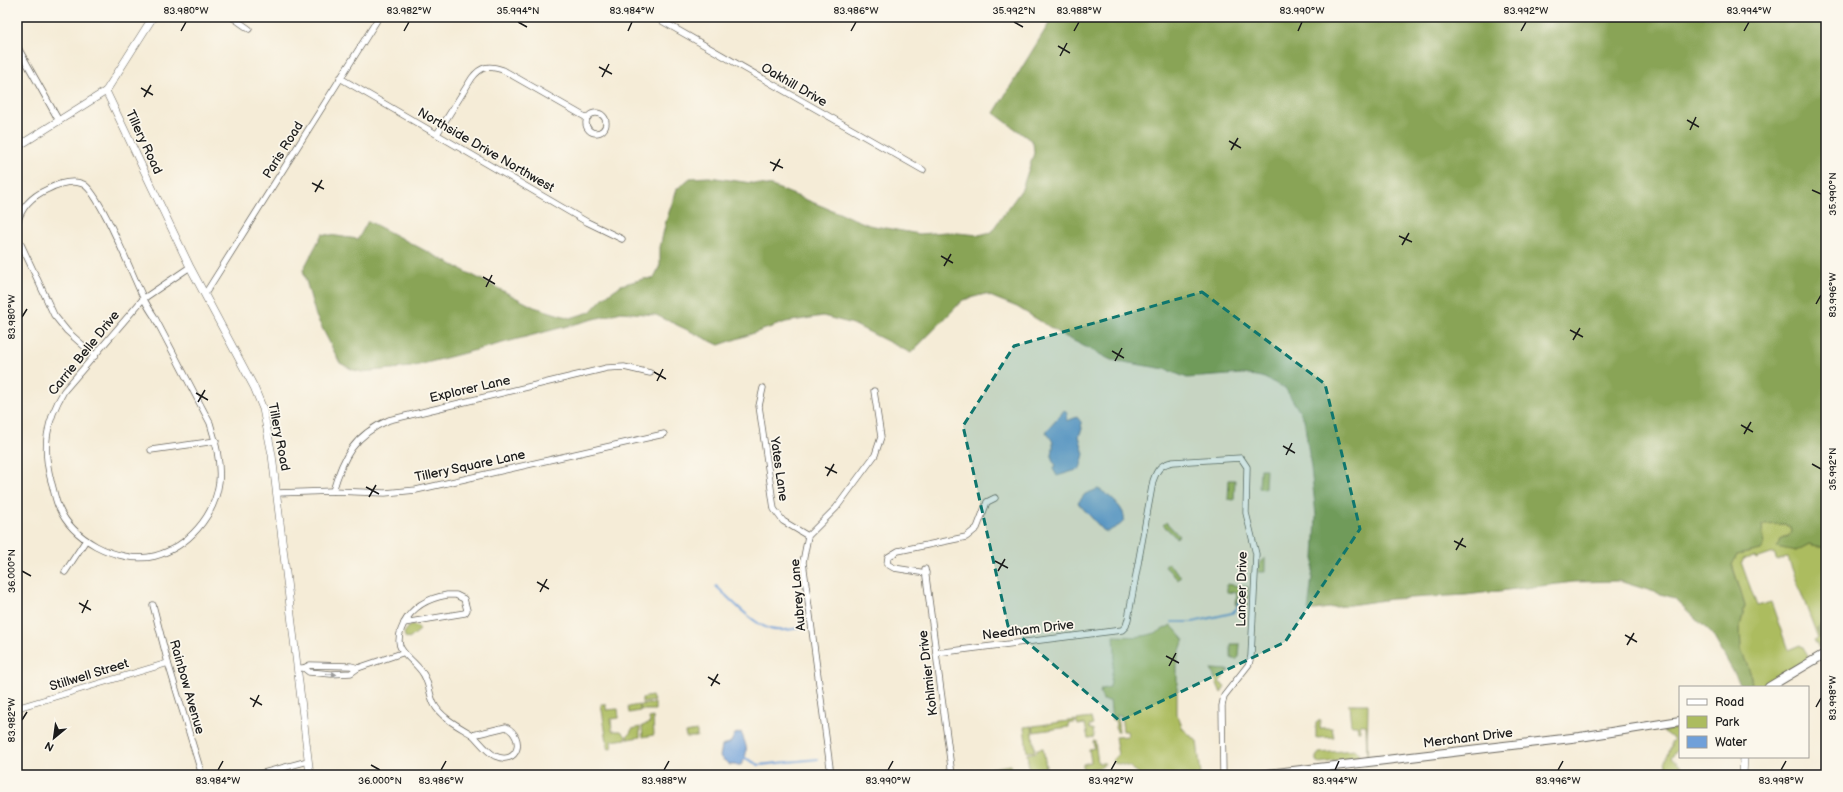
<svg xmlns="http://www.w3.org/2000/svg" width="1843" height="792" font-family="'Balsamiq Sans',sans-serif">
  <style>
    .green { fill: #acbc5f; stroke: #646c3e }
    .forest { fill: #89a456; stroke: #526039 }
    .water { fill: #70a0d9; stroke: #465e7a }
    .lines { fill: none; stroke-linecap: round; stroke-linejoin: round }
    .stream { stroke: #70a0d9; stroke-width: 2 }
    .minor-casing { stroke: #68655d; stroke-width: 7 }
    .tertiary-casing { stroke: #68655d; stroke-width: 8 }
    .secondary-casing { stroke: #68655d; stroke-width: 10 }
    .minor { stroke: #fff; stroke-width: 5.5 }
    .tertiary { stroke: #fff; stroke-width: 7 }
    .secondary { stroke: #fff; stroke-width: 8 }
    .oneway { fill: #999 }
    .marked { fill: #0f766e; fill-opacity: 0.2; stroke: #0f766e; stroke-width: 3; stroke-dasharray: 8 5; stroke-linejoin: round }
    .ticks { fill: none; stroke: #1c1c1c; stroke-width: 1.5 }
    .labels { text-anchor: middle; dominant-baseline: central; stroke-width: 3.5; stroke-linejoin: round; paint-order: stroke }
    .street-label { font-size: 13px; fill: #1c1c1c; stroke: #fbf7ec }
    .neatline { fill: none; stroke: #1c1c1c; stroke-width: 1.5 }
    .ticks-label { font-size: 10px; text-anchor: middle; fill: #1c1c1c }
  </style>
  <rect width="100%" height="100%" fill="#fbf7ec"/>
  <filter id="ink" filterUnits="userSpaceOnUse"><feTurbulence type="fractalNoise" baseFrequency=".025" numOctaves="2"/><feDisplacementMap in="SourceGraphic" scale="8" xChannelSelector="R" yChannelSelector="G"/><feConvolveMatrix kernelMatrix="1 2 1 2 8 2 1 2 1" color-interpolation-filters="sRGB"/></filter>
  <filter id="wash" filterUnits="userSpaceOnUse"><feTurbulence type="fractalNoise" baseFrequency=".012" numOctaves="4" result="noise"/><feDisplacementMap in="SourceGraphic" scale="16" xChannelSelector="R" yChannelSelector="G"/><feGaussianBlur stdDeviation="0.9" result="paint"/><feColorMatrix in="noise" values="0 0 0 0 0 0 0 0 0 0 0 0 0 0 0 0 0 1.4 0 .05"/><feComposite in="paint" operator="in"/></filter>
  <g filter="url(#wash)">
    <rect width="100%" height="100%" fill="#f5ecd7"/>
    <g class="green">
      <polygon points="1260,469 1266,469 1265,489 1259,488"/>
      <polygon points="1229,480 1235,480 1234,500 1228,499"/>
      <polygon points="1166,522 1179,536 1176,538 1163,525"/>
      <polygon points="1784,524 1791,527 1792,531 1789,536 1782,538 1796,551 1809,544 1826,548 1826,621 1817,628 1823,643 1826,641 1826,648 1820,650 1814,640 1818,638 1788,558 1777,560 1774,553 1756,559 1755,557 1743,559 1743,561 1741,562 1757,606 1771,602 1788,650 1800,645 1803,647 1809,657 1806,660 1760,687 1747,687 1752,684 1750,672 1741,650 1740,627 1745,605 1732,564 1737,555 1761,550 1762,525"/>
      <polygon points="1265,558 1265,572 1258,572 1260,562"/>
      <polygon points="1168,563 1181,576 1178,580 1165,567"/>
      <polygon points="1227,584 1248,587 1248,606 1241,606 1246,595 1246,591 1244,590 1240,594 1237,605 1236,606 1237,593 1227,592"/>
      <polygon points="411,624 418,627 420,630 409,639 405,637 404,633"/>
      <path d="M1171 625 1184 639 1177 659V714L1183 729 1197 741 1201 775H1141L1130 767 1115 763 1112 760 1118 755 1115 737 1128 736 1127 731H1123L1121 715H1117L1119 732H1117L1115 720H1112L1110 701 1103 700 1100 693 1101 689 1110 687 1115 653 1114 636C1140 637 1149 638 1171 625Z"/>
      <polygon points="1231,644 1240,644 1239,657 1236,660 1231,658"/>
      <polygon points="1211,669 1229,670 1219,682 1225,686 1221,693"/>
      <polygon points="652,696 654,701 642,703 642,698"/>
      <polygon points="655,703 655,710 641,710 640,705"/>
      <polygon points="601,704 606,704 606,710 618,709 619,718 611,719 612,731 621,731 626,736 626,739 611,741 612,748 610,749 608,748"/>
      <polygon points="1349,704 1368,704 1367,757 1366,725 1359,725 1360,731 1358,731 1357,725 1351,725"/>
      <polygon points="639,705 640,711 629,713 628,707"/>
      <polygon points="653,717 654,735 643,737 642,726 650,723 649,718"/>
      <polygon points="1091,718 1093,725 1089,726 1090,729 1093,729 1094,737 1088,738 1085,724 1078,725 1076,720"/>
      <polygon points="1075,720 1075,723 1069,723 1069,727 1034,732 1033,726"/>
      <polygon points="1320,720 1320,728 1332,728 1334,737 1316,738 1316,723"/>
      <polygon points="1032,726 1035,751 1027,752 1024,727"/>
      <polygon points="640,727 640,737 628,739 627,736 630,733 632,729"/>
      <polygon points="1680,727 1680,747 1671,757 1690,775 1668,775 1665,761 1671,747 1671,742 1674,739 1663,731"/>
      <polygon points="697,731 697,737 686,737 685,733"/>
      <polygon points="1093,741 1095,741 1098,763 1105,763 1102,767 1083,770 1083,764 1091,762 1089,749 1094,748"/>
      <polygon points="1043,748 1046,767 1029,769 1027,754 1037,752 1037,749"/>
      <polygon points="1355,750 1360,753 1358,758 1319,763 1316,761 1316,757 1319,753"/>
      <polygon points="1011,765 1012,773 1020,772 1024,775 955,775 955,774"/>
      <polygon points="1117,771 1129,775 1093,775"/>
      <polygon points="1711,771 1735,774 1737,775 1702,775"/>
    </g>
    <g class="forest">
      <polygon points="1053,17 1826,17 1826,548 1809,544 1796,551 1776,547 1782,538 1789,536 1792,531 1791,527 1784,524 1762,525 1764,546 1761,550 1737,555 1732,565 1745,605 1740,627 1741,650 1750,672 1752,684 1747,687 1742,687 1712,634 1674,598 1619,581 1574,582 1466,595 1392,599 1308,611 1314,559 1316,516 1311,468 1304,419 1285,388 1262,377 1243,374 1187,378 1165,369 1111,360 1066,337 1017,307 985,294 963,300 911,353 853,324 823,316 786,322 719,345 656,315 621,312 411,367 362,372 353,370 340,363 316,316 303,270 322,234 358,239 368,221 534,307 570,318 590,312 603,298 621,285 643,279 654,278 660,265 660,247 666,221 677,189 690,178 709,177 772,186 869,225 919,234 947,232 979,235 991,232 1022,189 1034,153 1033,142 994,113"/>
      <polygon points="1826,621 1826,641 1822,643 1817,628"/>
    </g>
    <g class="water">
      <path d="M1064 410 1067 413V421L1077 417 1081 422 1082 429 1079 436 1084 454 1080 469 1057 476 1053 469 1056 465C1048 459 1054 453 1053 444 1053 440 1048 435 1046 432 1052 424 1059 418 1064 410Z"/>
      <path d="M1098 489C1106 492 1130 512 1123 522 1120 526 1112 529 1107 532L1103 530 1078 503 1085 494Z"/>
      <path d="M741 732C746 745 750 751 741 765H730L720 757 722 746 731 742 735 734Z"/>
    </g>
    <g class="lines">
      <g class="stream">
        <path d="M716 586C730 599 752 623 770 629 779 632 791 629 801 628"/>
        <polyline points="1172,622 1193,622 1232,613 1238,607 1244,591"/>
        <polyline points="743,757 759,765 818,759"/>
      </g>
    </g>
  </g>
  <g filter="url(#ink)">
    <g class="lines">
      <g class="minor-casing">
        <g id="minor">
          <polyline points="232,17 249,29"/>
          <polyline points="655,17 923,170"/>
          <polyline points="982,17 983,17"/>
          <polyline points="17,46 59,121"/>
          <polyline points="340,78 587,222 622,239"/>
          <circle cx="596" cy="123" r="10"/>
          <path d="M437 134 472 78C481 66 489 65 503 70L587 118"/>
          <path d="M17 224C21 207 32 196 48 189 58 184 71 179 83 184 100 192 133 277 143 297 146 304 150 310 154 316L210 423C216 442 221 462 219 482 215 516 188 547 155 556 136 561 113 555 96 546 80 537 66 524 59 508 55 500 54 490 51 481 42 447 46 421 64 391L143 299 190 267"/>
          <polyline points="17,228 18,238 54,315 67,331 95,356"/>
          <polyline points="205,294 379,17"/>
          <polyline points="763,388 759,406 774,509 783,521 808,536"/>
          <polyline points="151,450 216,441"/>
          <path d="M333 491C343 457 354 435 389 420L607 368 624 367 650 373"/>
          <polyline points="277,493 333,491 385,493 416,490 664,434"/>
          <polyline points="925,569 952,775"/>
          <polyline points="65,572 86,540"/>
          <polyline points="926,573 894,568 887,564 888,557 898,551 966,537 977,528 987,502 995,498"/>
          <path d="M447 595H456L464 599 467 610 465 613 404 623C413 606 429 598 447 595Z"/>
          <polyline points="153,605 168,663 202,775"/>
          <path d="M404 623C390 651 408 653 422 672 429 681 429 694 434 704 441 718 460 727 473 735"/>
          <path d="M936 653 1122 630 1126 626 1128 619 1153 481C1157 469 1161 464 1173 462L1241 458 1247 467 1246 513 1256 554 1251 656 1249 664 1224 696 1222 706 1223 775"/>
          <polyline points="298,668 304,668 309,672 331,674 351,673 358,668 402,653"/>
          <polyline points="304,668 310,665 351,666 358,668"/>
          <polyline points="17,708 168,663"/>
          <path d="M506 727C526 738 518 766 495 756 486 751 480 742 473 735Z"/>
          <polyline points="256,775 308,761"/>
          <polyline points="831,775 803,562 808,536 836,508 875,455 881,437 874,391"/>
        </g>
      </g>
      <g class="tertiary-casing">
        <g id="tertiary">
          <polyline points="106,91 190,267 254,387 263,409 272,455 310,775"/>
          <polyline points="17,147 106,91 153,17"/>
          <polyline points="1743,775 1744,757"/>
        </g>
      </g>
      <g class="secondary-casing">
        <g id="secondary">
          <polyline points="1769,687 1826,653"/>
          <polyline points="1259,775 1580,737 1680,721"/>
        </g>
      </g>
      <use href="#minor" class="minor"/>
      <use href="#tertiary" class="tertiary"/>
      <use href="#secondary" class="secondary"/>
    </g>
    <defs><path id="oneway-solid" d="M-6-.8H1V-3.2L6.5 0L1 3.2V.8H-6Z"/></defs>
    <use class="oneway" href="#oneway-solid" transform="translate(331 674) rotate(4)"/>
  </g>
  <path class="marked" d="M1202 292 1325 384 1360 529 1285 642 1120 721 1008 626 963 426 1014 346Z"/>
  <path class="ticks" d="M518 22 527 27M1014 22 1023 27M181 31 186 22M404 31 409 22M628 31 632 22M851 31 856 22M1074 31 1079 22M1298 31 1302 22M1521 31 1526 22M1744 31 1749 22M1058 46 1070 53M1060 56 1067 43M599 67 612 74M602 77 609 64M141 88 153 95M144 97 151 85M1687 120 1699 127M1690 130 1696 117M1229 141 1241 148M1231 150 1238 138M770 162 783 168M773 171 780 159M312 183 324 189M1812 190 1821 194M315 192 322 180M1399 236 1412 242M1402 245 1409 233M941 256 953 263M944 266 951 254M483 277 495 284M486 287 492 275M1816 304 1821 295M22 317 27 309M1570 330 1583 337M1573 340 1580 328M1112 351 1124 358M1115 361 1122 348M654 372 666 379M657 381 663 369M196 393 208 400M198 402 205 390M1741 425 1753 432M1744 434 1751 422M1283 446 1295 453M1286 455 1292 443M1812 464 1821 469M825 467 837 473M827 476 834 464M366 487 379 494M369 497 376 485M1454 541 1466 547M1456 550 1463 538M995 561 1008 568M22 571 31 576M998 571 1005 559M537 582 549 589M540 592 547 579M79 603 91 610M82 613 88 600M1625 635 1637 642M1627 645 1634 633M1166 656 1179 663M1169 666 1176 653M708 677 720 684M711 686 718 674M250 698 262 705M253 707 259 695M1816 707 1821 698M22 720 27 712M371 765 380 770M218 770 223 761M441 770 446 761M664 770 669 761M888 770 893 761M1111 770 1116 761M1335 770 1339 761M1558 770 1563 761M1781 770 1786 761"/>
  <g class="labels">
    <g class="street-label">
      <text transform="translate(794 85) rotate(30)">Oakhill Drive</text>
      <text transform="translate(144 142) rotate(65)">Tillery Road</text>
      <text transform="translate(283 150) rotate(-58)">Paris Road</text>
      <text transform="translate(486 150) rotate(30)">Northside Drive Northwest</text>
      <text transform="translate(84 353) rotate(-51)">Carrie Belle Drive</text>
      <text transform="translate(470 389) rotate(-13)">Explorer Lane</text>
      <text transform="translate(279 437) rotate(79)">Tillery Road</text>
      <text transform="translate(470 466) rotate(-12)">Tillery Square Lane</text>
      <text transform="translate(779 469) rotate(82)">Yates Lane</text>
      <text transform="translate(1242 589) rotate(-89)">Lancer Drive</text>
      <text transform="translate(798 595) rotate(-95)">Aubrey Lane</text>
      <text transform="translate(1028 630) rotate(-7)">Needham Drive</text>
      <text transform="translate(928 673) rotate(-97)">Kohlmier Drive</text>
      <text transform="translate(89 675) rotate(-17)">Stillwell Street</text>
      <text transform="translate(187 687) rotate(74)">Rainbow Avenue</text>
      <text transform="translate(1468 738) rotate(-7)">Merchant Drive</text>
    </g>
  </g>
  <rect width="1843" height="792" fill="none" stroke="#fbf7ec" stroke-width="44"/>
  <rect x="1679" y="686" width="130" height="72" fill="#fbf7ec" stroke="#a29f99"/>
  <rect x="1687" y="699" width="20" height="6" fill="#ffffff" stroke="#a29f99"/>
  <text x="1715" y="706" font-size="12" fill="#1c1c1c">Road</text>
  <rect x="1687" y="716" width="20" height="12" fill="#acbc5f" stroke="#a29f99"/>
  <text x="1715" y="726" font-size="12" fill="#1c1c1c">Park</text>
  <rect x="1687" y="736" width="20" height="12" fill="#70a0d9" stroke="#a29f99"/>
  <text x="1715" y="746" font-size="12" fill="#1c1c1c">Water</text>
  <g transform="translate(54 738) rotate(209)" stroke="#fbf7ec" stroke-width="3" paint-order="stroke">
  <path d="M0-3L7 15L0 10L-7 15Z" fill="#1c1c1c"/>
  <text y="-6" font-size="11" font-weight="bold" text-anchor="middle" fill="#1c1c1c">N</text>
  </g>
  <rect x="22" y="22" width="1799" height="748" class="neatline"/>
  <g class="ticks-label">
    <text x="186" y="14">83.980°W</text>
    <text x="409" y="14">83.982°W</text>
    <text x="518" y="14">35.994°N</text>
    <text x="632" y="14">83.984°W</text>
    <text x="856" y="14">83.986°W</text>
    <text x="1014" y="14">35.992°N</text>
    <text x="1079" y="14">83.988°W</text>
    <text x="1302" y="14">83.990°W</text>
    <text x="1526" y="14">83.992°W</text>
    <text x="1749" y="14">83.994°W</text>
    <text transform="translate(1832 194) rotate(-90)" y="4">35.990°N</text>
    <text transform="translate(1832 295) rotate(-90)" y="4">83.996°W</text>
    <text transform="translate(11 317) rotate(-90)" y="4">83.980°W</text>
    <text transform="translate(1832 469) rotate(-90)" y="4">35.992°N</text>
    <text transform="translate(11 571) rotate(-90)" y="4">36.000°N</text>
    <text transform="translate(1832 698) rotate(-90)" y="4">83.998°W</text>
    <text transform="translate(11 720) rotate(-90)" y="4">83.982°W</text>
    <text x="218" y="784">83.984°W</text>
    <text x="380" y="784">36.000°N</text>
    <text x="441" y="784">83.986°W</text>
    <text x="664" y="784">83.988°W</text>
    <text x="888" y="784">83.990°W</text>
    <text x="1111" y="784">83.992°W</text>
    <text x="1335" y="784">83.994°W</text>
    <text x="1558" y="784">83.996°W</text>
    <text x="1781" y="784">83.998°W</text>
  </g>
</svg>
